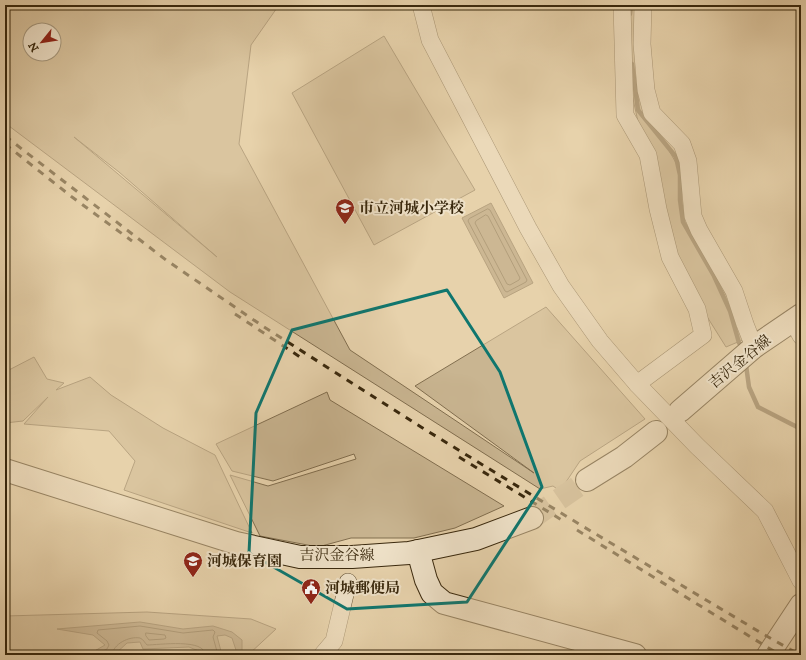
<svg xmlns="http://www.w3.org/2000/svg" width="806" height="660" font-family="'IM FELL DW Pica','Noto Serif JP',serif">
  <style>
    .green { fill: #c9b591; stroke: #816e4f; fill-rule: evenodd }
    .water { fill: #ac9876; stroke: #7e6b4c }
    .lines { fill: none; stroke-linecap: round; stroke-linejoin: round }
    .shore { stroke: #726042; stroke-width: 1 }
    .stream { stroke: #7e6b4c; stroke-width: 4.5 }
    .secondary-tunnel { stroke: #c4b08c; stroke-width: 22; stroke-dasharray: 22 11; stroke-linecap: butt }
    .street-casing { stroke: #645235; stroke-width: 18 }
    .secondary-casing { stroke: #39280d; stroke-width: 24 }
    .street { stroke: #efe2c9; stroke-width: 17 }
    .secondary { stroke: #efe2c9; stroke-width: 22 }
    .rail { stroke: #39280d; stroke-width: 3; stroke-dasharray: 7 7; stroke-linecap: butt }
    .marked { fill: none; stroke: #0f766e; stroke-width: 3; stroke-linejoin: round }
    .labels { text-anchor: middle; dominant-baseline: central; stroke-width: 4; stroke-linejoin: round; paint-order: stroke }
    .poi-label { font-size: 15px; font-weight: bold; fill: #39280d; stroke: #efe2c9; text-anchor: start }
    .street-label { font-size: 15px; fill: #39280d; stroke: #efe2c9 }
  </style>
  <rect width="100%" height="100%" fill="#e7d2ac"/>
  <filter id="stains"><feTurbulence type="fractalNoise" baseFrequency=".005" numOctaves="4"/><feColorMatrix values="0 0 0 0 .2 0 0 0 0 .09 0 0 0 0 .02 0 0 0 .5 -.17"/></filter>
  <radialGradient id="worn" r=".72"><stop offset=".6" stop-color="#630" stop-opacity="0"/><stop offset="1" stop-color="#630" stop-opacity=".3"/></radialGradient>
  <g class="green">
    <path d="M5 5H279L251 45 239 144 350 350 534 473 415 386 546 307 645 419 580 461 560 491 553 486 540 489 230 292 5 123ZM30 30H54V54H30ZM74 137 119 172 217 257Z"/>
    <polygon points="624,5 639,5 646,110 684,177 691,226 737,316 745,339 726,347 706,315 659,216 631,90"/>
    <polygon points="384,36 475,190 374,245 292,93"/>
    <polygon points="34,357 47,379 64,383 56,390 90,377 111,395 163,428 215,455 252,533 124,490 135,461 109,431 24,424 48,397 23,421 5,423 5,370 7,371"/>
    <polygon points="327,392 330,400 504,506 455,528 414,538 351,538 318,547 260,536 230,475 268,486 356,459 354,454 273,481 232,471 216,444"/>
    <polygon points="147,612 251,619 276,629 248,655 5,655 5,616"/>
  </g>
  <g class="water">
    <polygon points="491,203 533,283 504,298 462,218"/>
    <polygon points="140,622 183,629 213,626 232,632 242,640 242,655 236,655 236,650 232,638 225,635 217,636 222,655 202,655 201,652 189,647 143,649 140,642 127,643 114,655 68,655 91,653 105,645 93,635 57,629"/>
  </g>
  <g class="lines">
    <g class="shore">
      <polygon points="488,209 490,210 527,280 526,282 507,292 505,291 468,221 469,219"/>
      <polygon points="486,215 488,216 520,278 519,280 510,285 507,284 475,223 476,221"/>
      <polygon points="146,633 165,635 166,638 164,639 149,640 146,636"/>
      <polyline points="95,655 107,649 109,645 107,641 97,633 98,630 140,626 183,633 213,630 215,632 213,637 218,655"/>
      <path d="M112 655C113 644 129 636 140 638 143 639 145 643 147 645 158 645 206 638 205 655"/>
    </g>
    <g class="stream">
      <polyline points="630,14 631,5"/>
      <polyline points="632,64 638,110 676,157 680,175 680,200 683,222 714,276 730,311 739,343"/>
      <polyline points="746,365 749,387 758,407 801,429"/>
    </g>
    <polyline class="secondary-tunnel" points="532,518 587,480"/>
    <g class="street-casing">
      <g id="street">
        <polyline points="421,5 430,40 528,228 561,286 600,341 637,384 697,446 765,511 801,581"/>
        <polyline points="622,5 625,115 648,155 658,209 670,257 697,309 703,335 637,384"/>
        <polyline points="643,5 642,44 646,90 652,113 682,144 688,161 693,216 699,230 734,291 745,324 754,347"/>
        <polyline points="793,321 801,336"/>
        <polyline points="323,654 334,641 348,582"/>
      </g>
    </g>
    <g class="secondary-casing">
      <g id="secondary">
        <polyline points="680,411 754,347 801,315"/>
        <polyline points="5,470 236,543 300,557 352,557 409,553 476,539 532,518"/>
        <polyline points="587,480 624,457 656,432"/>
        <polyline points="418,551 426,580 432,593 444,603 635,655"/>
        <polyline points="768,655 801,605"/>
      </g>
    </g>
    <use href="#street" class="street"/>
    <use href="#secondary" class="secondary"/>
    <g class="rail">
      <polyline points="5,136 166,260 264,327 421,427 579,524 763,634 800,655"/>
      <polyline points="5,144 72,197 132,241"/>
      <polyline points="235,314 300,357"/>
      <polyline points="459,457 565,522"/>
      <polyline points="577,530 780,655"/>
    </g>
  </g>
  <path d="M0 0H806V660H0ZM447 290 500 372 542 487 467 602 347 609 249 553 256 413 292 330Z" fill="#e7d2ac" fill-opacity=".55" fill-rule="evenodd"/>
  <path class="marked" d="M447 290 500 372 542 487 467 602 347 609 249 553 256 413 292 330Z"/>
  <defs>
    <g id="school-pin" transform="scale(1)"><path d="M0 17L-7.5 6A9.5 9.5 0 1 1 7.5 6Z" fill="#8f2418" stroke="#efe2c9"/><path d="M0-5L7-2L0 1L-7-2ZM-4 1L0 2.5L4 1V4Q0 6-4 4Z" fill="#fff"/></g>
    <g id="civic-pin" transform="scale(1)"><path d="M0 17L-7.5 6A9.5 9.5 0 1 1 7.5 6Z" fill="#8f2418" stroke="#efe2c9"/><path d="M-.6-6.5H3V-4.5H.6V-3L4-1V1h2V6H-6V1h2V-1L-.6-3ZM-1.2 2.5V6h2.4V2.5Z" fill="#fff"/></g>
  </defs>
  <g fill-rule="evenodd">
    <use href="#school-pin" x="345" y="208"/>
    <use href="#school-pin" x="193" y="561"/>
    <use href="#civic-pin" x="311" y="588"/>
  </g>
  <g class="labels">
    <g class="poi-label">
      <text x="359" y="208">市立河城小学校</text>
      <text x="207" y="561">河城保育園</text>
      <text x="325" y="588">河城郵便局</text>
    </g>
    <g class="street-label">
      <text transform="translate(740 362) rotate(-39)">吉沢金谷線</text>
      <text x="337" y="555">吉沢金谷線</text>
    </g>
  </g>
  <rect width="806" height="660" fill="none" stroke="#e7d2ac" stroke-width="20"/>
  <rect x="6" y="6" width="794" height="648" fill="none" stroke="#39280d" stroke-width="2"/>
  <rect x="10" y="10" width="786" height="640" fill="none" stroke="#39280d"/>
  <g transform="translate(42 42) rotate(240)"><circle r="19" fill="#efe2c9" stroke="#a6987e"/>
  <path d="M0-3L7 15L0 10L-7 15Z" fill="#8f2418"/>
  <text y="-6" font-size="11" font-weight="bold" text-anchor="middle" fill="#39280d">N</text>
  </g>
  <rect width="100%" height="100%" filter="url(#stains)"/>
  <rect width="100%" height="100%" fill="url(#worn)"/>
</svg>
